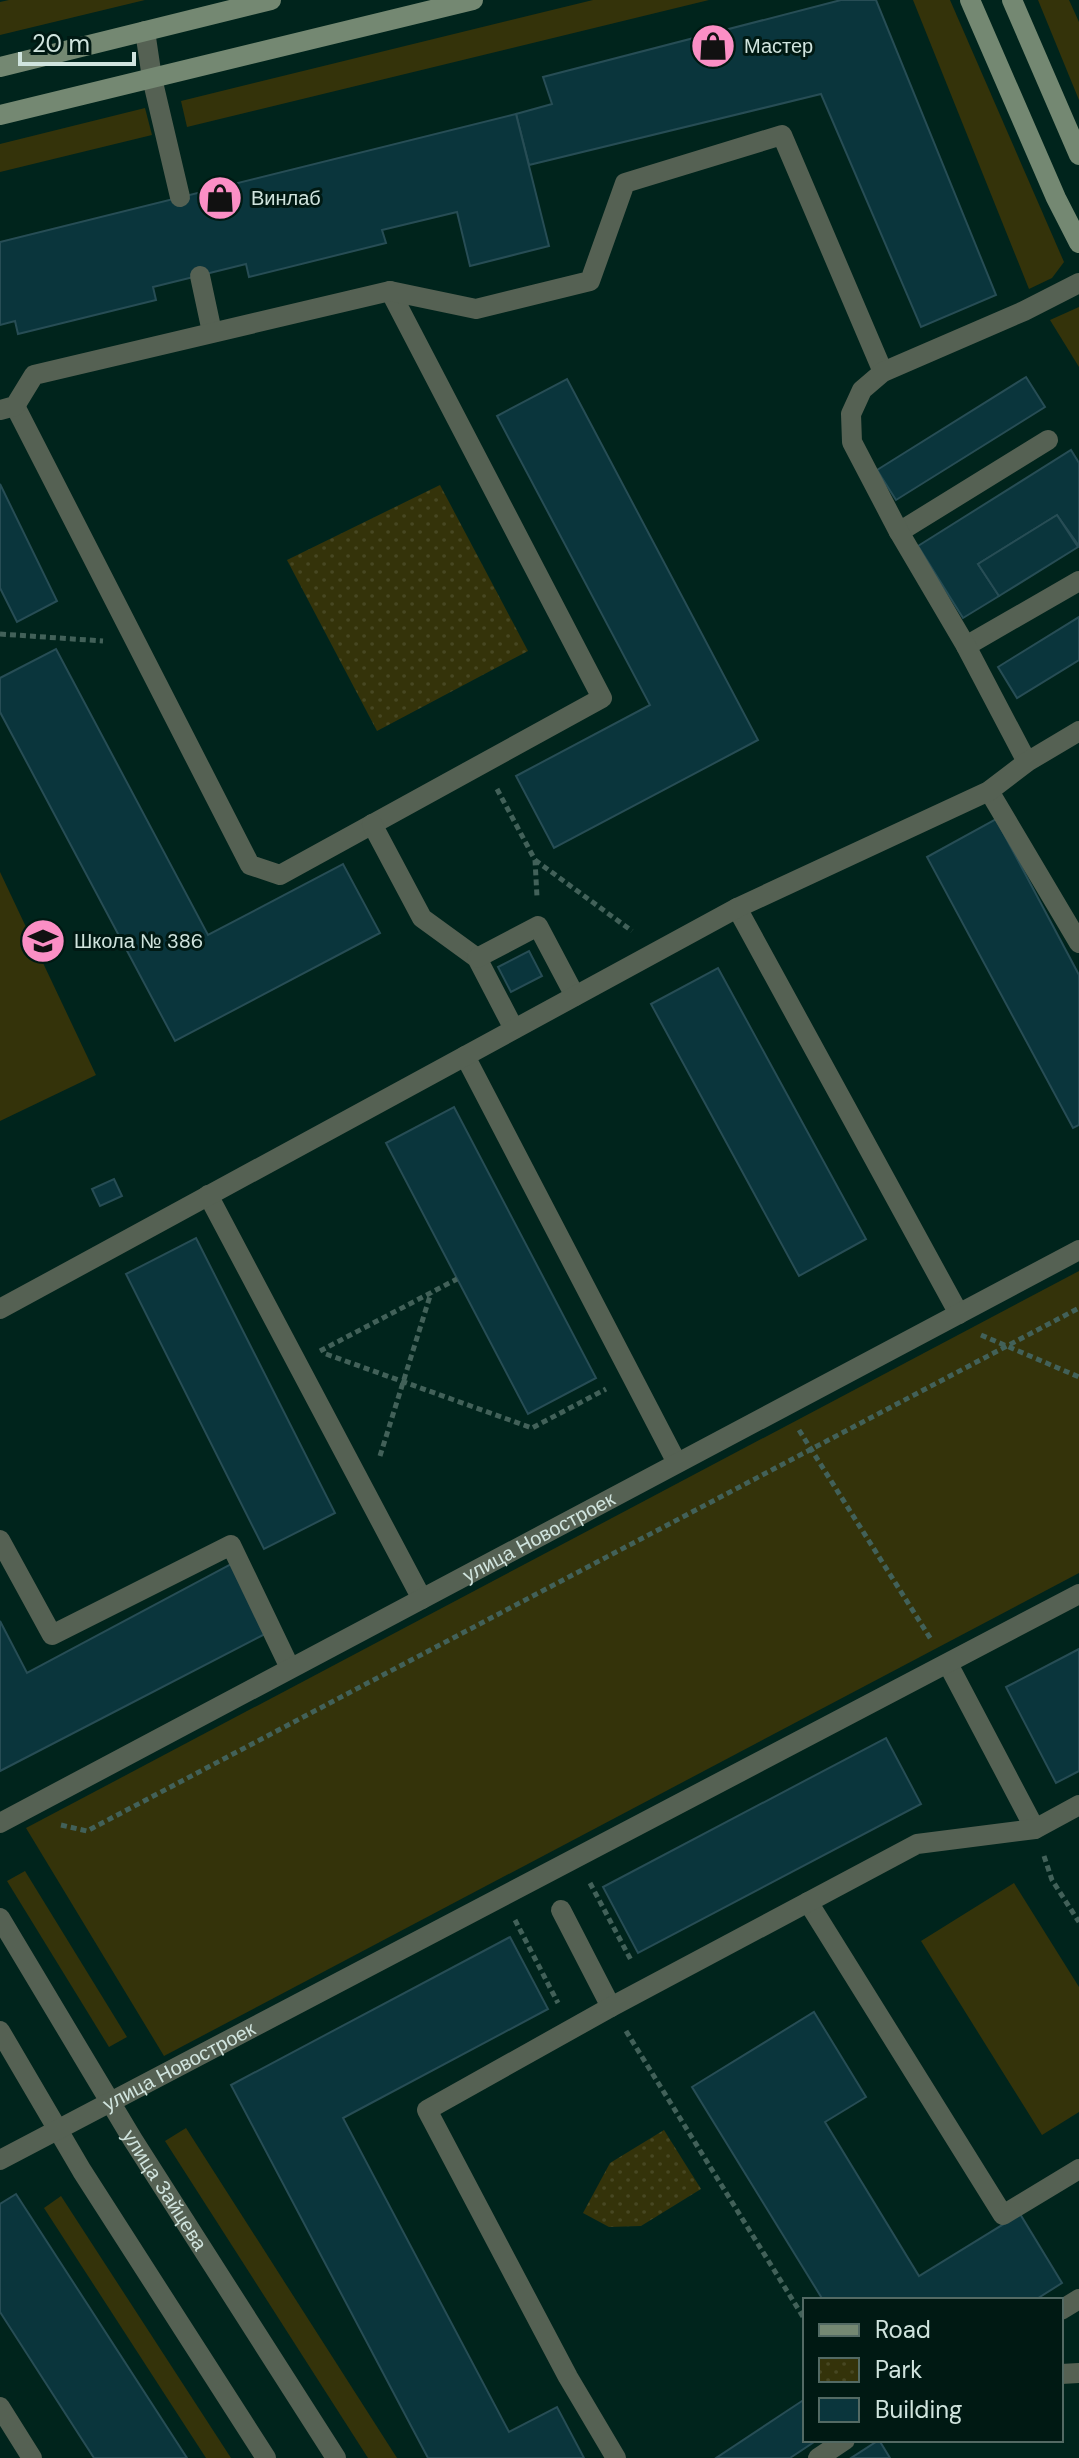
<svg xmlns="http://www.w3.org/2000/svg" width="1079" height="2458" font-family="'DM Sans',sans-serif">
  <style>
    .grass { fill: #34330a }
    .park { fill: url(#park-dots) }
    .building { fill: #0a353c; stroke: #274d55; stroke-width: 2 }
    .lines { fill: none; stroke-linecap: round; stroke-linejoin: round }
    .path { stroke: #426159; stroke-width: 5; stroke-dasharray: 6 4; stroke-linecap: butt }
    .lane { stroke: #556153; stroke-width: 20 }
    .street { stroke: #556153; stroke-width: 20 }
    .secondary { stroke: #748872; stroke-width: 20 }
    .labels { text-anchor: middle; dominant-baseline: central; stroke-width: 6; stroke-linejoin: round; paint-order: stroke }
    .poi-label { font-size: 20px; fill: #d0e4de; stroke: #001913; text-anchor: start }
    .street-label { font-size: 20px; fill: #d0e4de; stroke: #001913 }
  </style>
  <defs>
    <pattern id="park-dots" width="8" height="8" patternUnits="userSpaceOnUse" patternTransform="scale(2)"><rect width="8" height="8" fill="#34330a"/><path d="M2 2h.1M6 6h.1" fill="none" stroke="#474722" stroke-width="1.8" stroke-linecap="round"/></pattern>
  </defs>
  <rect width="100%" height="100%" fill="#00241c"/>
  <g class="grass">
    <polygon points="9,0 145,0 0,35 0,2"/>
    <polygon points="593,0 709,0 187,127 181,101"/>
    <polygon points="913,0 950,0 1064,262 1052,278 1029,289"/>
    <polygon points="1038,0 1069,0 1079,22 1079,100"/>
    <polygon points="145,108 152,135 0,172 0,144"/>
    <polygon points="1079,307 1079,367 1050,320"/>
    <polygon points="0,872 96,1075 0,1121"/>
    <polygon points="1079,1271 1079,1573 164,2056 26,1828"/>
    <polygon points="25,1871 127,2037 109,2047 7,1881"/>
    <polygon points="1014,1883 1079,1987 1079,2112 1042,2135 921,1941"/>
    <polygon points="186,2128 397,2458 368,2458 165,2141"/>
    <polygon points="61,2196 231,2458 206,2458 44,2208"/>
  </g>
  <g class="park">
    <polygon points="440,485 528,651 377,731 287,560"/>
    <polygon points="664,2130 701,2189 641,2226 609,2227 583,2213 610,2163"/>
  </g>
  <g class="building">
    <polygon points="841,0 876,0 996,295 921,327 821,94 529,165 516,114 552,104 543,77"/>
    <polygon points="516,114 549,246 470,266 457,212 382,230 386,243 249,277 246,264 153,287 156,300 18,334 15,321 0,325 0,242"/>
    <polygon points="1026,377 1045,407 896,500 877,470"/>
    <polygon points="567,379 758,740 554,848 516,776 650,705 497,416"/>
    <polygon points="1071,450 1079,463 1079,546 1057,515 978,564 999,596 963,618 918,546"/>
    <polygon points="0,484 57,601 17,622 0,588"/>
    <polygon points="1057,515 1078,547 999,596 978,564"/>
    <polygon points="1079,617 1079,660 1017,698 998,667"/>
    <polygon points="56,649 208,935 343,864 380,933 175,1041 0,712 0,678"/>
    <polygon points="996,819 1079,975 1079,1125 1073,1128 927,857"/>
    <polygon points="529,951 542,976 511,992 498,967"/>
    <polygon points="718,968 866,1239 799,1276 651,1004"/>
    <polygon points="454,1107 596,1378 528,1414 386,1143"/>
    <polygon points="114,1179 122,1196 100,1206 92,1189"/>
    <polygon points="196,1238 335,1513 264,1549 126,1274"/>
    <polygon points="231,1564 267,1633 0,1771 0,1621 27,1673"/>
    <polygon points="1079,1649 1079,1771 1056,1783 1006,1687"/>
    <polygon points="886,1738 921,1804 638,1953 603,1887"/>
    <polygon points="510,1937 548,2009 343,2118 509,2432 557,2407 584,2458 428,2458 231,2085"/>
    <polygon points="814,2012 866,2097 825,2122 919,2276 1020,2214 1062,2283 1035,2300 823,2300 692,2087"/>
    <polygon points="16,2194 187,2458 94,2458 0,2312 0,2204"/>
    <polygon points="805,2399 805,2440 817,2440 790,2458 716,2458"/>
    <polygon points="879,2440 890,2458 851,2458"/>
  </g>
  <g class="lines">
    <g class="path">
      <polyline points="0,634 103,641"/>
      <polyline points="497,789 535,860 537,897"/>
      <polyline points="535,860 632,931"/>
      <polyline points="981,1335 1079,1377"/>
      <polyline points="320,1351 457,1279"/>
      <polyline points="326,1354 532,1428 606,1389"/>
      <polyline points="799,1430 932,1641"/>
      <polyline points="380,1456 431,1293"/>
      <polyline points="61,1825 87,1831 1079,1308"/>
      <polyline points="1044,1856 1052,1880 1079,1922"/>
      <polyline points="590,1883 632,1962"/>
      <polyline points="515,1920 558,2003"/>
      <polyline points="626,2031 805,2320"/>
    </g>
    <g class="lane">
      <polyline points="145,31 152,78 180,197"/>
      <polyline points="200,276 212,332"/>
      <polyline points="15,406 250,865 280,875 602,698 390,291"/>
      <polyline points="0,410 15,406 34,375 390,291 476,309 590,281 625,183 782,135 883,372"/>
      <polyline points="899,532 1048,440"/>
      <polyline points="966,646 1079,581"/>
      <polyline points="1027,762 966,646 899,532 852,442 851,414 862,390 883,372 1024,311 1079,283"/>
      <polyline points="989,791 1079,943"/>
      <polyline points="372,824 422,918 477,958 514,1029"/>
      <polyline points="737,908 959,1314"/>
      <polyline points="477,958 538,926 575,996"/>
      <polyline points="465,1056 677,1463"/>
      <polyline points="208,1195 422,1599"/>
      <polyline points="0,1309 737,908 989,791 1027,762 1079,731"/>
      <polyline points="0,1540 52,1635 231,1545 290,1668"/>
      <polyline points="948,1664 1035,1829"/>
      <polyline points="808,1902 1003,2215 1079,2169"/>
      <polyline points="561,1910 611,2007"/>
      <polyline points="1061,2310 1079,2299"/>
      <polyline points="1061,2374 1079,2373"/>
      <polyline points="0,2407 32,2458"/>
      <polyline points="616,2458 568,2377 427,2110 611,2007 917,1844 1035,1829 1079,1805"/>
      <polyline points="818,2458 845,2440"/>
    </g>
    <g class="street">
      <path id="s1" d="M0 1823 1079 1250"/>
      <path id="s2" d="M0 1918 133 2140 336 2458"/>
      <polyline points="0,2031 82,2171 266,2458"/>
      <path id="s3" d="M0 2160 1079 1594"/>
    </g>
    <g class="secondary">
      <polyline points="970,0 1056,198 1079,243"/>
      <polyline points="1012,0 1079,155"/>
      <polyline points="0,67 271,0"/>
      <polyline points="0,115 473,0"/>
    </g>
  </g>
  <defs>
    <g id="shop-disc" transform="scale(2.3)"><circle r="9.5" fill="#fb8fc5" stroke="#001913"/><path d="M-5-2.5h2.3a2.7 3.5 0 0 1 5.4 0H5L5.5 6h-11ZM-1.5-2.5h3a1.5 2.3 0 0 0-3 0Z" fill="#111"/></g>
    <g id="school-disc" transform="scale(2.3)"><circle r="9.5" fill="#fb8fc5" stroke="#001913"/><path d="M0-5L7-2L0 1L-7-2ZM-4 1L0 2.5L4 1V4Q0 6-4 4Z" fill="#111"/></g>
  </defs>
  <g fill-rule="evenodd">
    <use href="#shop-disc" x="713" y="46"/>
    <use href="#shop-disc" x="220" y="198"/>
    <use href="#school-disc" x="43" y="941"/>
  </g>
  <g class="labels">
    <g class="poi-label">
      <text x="744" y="46">Мастер</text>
      <text x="251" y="198">Винлаб</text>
      <text x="74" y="941">Школа № 386</text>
    </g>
    <g class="street-label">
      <text stroke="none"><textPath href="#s1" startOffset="610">улица Новостроек</textPath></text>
      <text stroke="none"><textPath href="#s3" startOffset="202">улица Новостроек</textPath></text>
      <text stroke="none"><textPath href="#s2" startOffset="318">улица Зайцева</textPath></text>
    </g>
  </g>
  <rect x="803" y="2298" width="260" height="144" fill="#001913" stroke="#536a64" stroke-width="2"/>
  <rect x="819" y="2324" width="40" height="12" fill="#748872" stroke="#536a64" stroke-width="2"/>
  <text x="875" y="2338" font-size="24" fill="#d0e4de">Road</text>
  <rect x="819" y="2358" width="40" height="24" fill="url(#park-dots)" stroke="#536a64" stroke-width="2"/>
  <text x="875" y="2378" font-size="24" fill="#d0e4de">Park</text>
  <rect x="819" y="2398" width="40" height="24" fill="#0a353c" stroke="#536a64" stroke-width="2"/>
  <text x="875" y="2418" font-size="24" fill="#d0e4de">Building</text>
  <path d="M20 52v12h114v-12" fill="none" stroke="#d0e4de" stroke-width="4"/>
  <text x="32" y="52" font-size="24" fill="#d0e4de" stroke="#001913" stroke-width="6" paint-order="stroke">20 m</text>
</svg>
